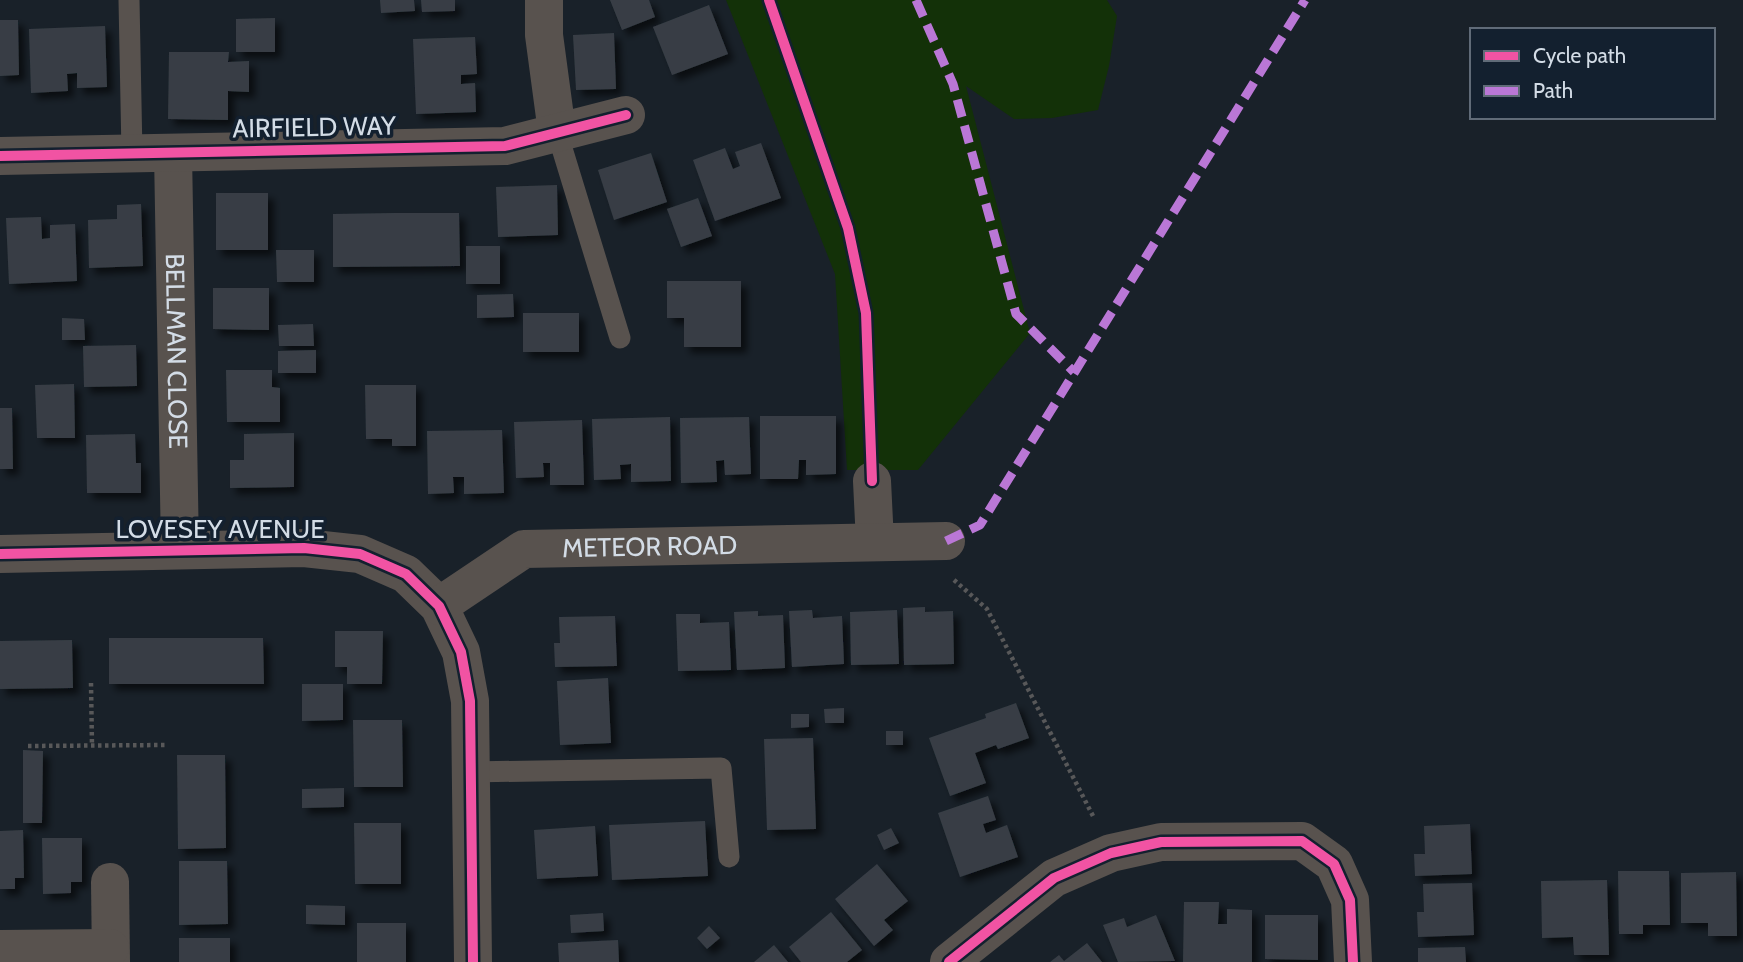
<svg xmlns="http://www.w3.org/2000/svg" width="1743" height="962" font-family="Cabin,sans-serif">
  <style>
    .green { fill: #133108 }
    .building { fill: #373e45; filter: url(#shadow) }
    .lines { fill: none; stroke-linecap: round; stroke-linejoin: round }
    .path { stroke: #585859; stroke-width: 4.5; stroke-dasharray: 3.5 3.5; stroke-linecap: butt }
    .lane { stroke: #58524e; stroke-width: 21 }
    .street { stroke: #58524e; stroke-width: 38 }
    .quiet { stroke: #ba77d6; stroke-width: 9; stroke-dasharray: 18 9; stroke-linecap: butt }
    .cycleway-casing { stroke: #13202f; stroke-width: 15 }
    .cycleway { stroke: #f153a3; stroke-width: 10 }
    .labels { text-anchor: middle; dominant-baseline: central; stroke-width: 7; stroke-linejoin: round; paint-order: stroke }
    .street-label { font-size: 26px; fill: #d3dce6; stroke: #13202f }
  </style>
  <defs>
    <filter id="shadow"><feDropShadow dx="6" dy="6" stdDeviation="3.5" flood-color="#0009"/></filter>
  </defs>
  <rect width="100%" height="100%" fill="#192129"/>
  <polygon class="green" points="726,0 1107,0 1117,16 1109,66 1098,110 1052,118 1014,119 966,86 1030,333 918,470 847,470 835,274"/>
  <g class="building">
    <polygon points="380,0 414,0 415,11 381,13"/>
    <polygon points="421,0 455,0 455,11 422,12"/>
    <polygon points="610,0 649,0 655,17 622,30"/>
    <polygon points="709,5 728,54 672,75 653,27"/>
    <polygon points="275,18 275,52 236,52 236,19"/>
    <polygon points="0,20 18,20 19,75 0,76"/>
    <polygon points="105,26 107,87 77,88 77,73 67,74 68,91 31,93 29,29"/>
    <polygon points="614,33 616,89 576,90 573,35"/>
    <polygon points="475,37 477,74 461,75 461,84 475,83 476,112 416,114 413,39"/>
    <polygon points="169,52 229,52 228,62 249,61 249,92 228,91 228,120 168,119"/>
    <polygon points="761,143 781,198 715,221 693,160 725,148 733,169 740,166 735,152"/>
    <polygon points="651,153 667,202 614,220 598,170"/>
    <polygon points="557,185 558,235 498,237 496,187"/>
    <rect x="216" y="193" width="52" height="57"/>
    <polygon points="698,198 712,236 681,247 667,209"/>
    <polygon points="141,204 143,266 89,268 88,220 117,219 117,205"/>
    <polygon points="394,213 459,213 460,266 333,267 333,214"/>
    <polygon points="41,217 42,239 50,238 50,225 75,224 77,281 9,284 6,218"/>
    <rect x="466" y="246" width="34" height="38"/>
    <polygon points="276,250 314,250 314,282 277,282"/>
    <polygon points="667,281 741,281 741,347 684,347 684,318 667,318"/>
    <polygon points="213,288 269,288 269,330 213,329"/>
    <polygon points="513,294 514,317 477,318 477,295"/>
    <rect x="523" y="313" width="56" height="39"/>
    <polygon points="62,318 84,319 85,340 62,340"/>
    <polygon points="313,324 314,346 279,346 278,325"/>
    <polygon points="136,345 137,386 84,387 83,346"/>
    <polygon points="316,350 316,373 278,373 278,351"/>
    <polygon points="226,370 272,370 272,387 280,388 280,422 227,422"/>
    <polygon points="74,384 75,438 37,438 35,385"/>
    <polygon points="365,385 416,385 416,446 392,446 392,439 366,439"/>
    <polygon points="0,408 12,408 13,469 0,469"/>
    <polygon points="760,416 836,416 836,474 806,475 806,460 799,460 798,479 760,479"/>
    <polygon points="670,417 671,481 631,482 631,464 620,465 621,479 594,480 592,419"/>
    <polygon points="749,417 751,474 725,475 724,460 716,461 717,482 681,483 680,418"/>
    <polygon points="582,420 584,485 550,485 550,463 543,463 544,477 516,478 514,422"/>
    <polygon points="502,430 504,493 464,494 464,477 453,477 454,493 428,494 427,431"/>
    <polygon points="294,433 294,487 230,488 230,460 244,460 244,434"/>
    <polygon points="135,434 136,463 141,463 141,493 87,493 86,435"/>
    <polygon points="925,607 925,612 953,611 954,664 904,665 903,608"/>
    <polygon points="812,610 813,618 842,616 844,664 792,667 789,611"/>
    <polygon points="897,610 899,664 851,665 850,612"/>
    <polygon points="758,611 758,616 783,615 785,668 737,670 734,612"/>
    <polygon points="676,614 700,614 700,623 729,622 731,670 678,671"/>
    <polygon points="615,616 617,666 555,667 554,643 560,643 559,617"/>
    <polygon points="335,631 383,631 382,684 347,684 347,667 335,667"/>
    <polygon points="109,638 263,638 264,684 109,684"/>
    <polygon points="72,640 73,688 0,689 0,641"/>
    <polygon points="608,678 611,743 560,745 557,681"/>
    <polygon points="302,684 343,684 343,720 302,721"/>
    <polygon points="1016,703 1029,738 998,749 996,745 975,753 986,783 950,796 929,738 986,718 985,714"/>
    <polygon points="844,708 844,723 825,723 824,709"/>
    <polygon points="791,714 809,714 809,727 791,728"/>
    <polygon points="353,720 402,720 403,787 354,787"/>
    <rect x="886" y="731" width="17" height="14"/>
    <polygon points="813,738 816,829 767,830 764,739"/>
    <polygon points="23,750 43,751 42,823 23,823"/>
    <polygon points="177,755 225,755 226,848 178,849"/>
    <polygon points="344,788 344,807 302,808 302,789"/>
    <polygon points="988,796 996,820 983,824 986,833 1007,825 1018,857 960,877 938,813"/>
    <polygon points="705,821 708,876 612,880 609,825"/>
    <polygon points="354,823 401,823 401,884 355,884"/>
    <polygon points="1470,824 1472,874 1415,876 1414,854 1425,854 1424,826"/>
    <polygon points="595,826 598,876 537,879 534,830"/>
    <polygon points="891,828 899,843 884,850 877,835"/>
    <polygon points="23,830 24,878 15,878 15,889 0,889 0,831"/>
    <polygon points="42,838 82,838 82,882 71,882 71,893 43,894"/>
    <polygon points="179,861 227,861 228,924 179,925"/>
    <polygon points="877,864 908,901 884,920 893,930 874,946 835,899"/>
    <polygon points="1618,871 1669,871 1670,925 1643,925 1643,934 1619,934"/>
    <polygon points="1736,872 1737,936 1708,936 1708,923 1681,923 1681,873"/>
    <polygon points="1607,880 1609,955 1574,955 1573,937 1542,938 1541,881"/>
    <polygon points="1472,883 1474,935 1418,937 1417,912 1424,912 1423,884"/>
    <polygon points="1184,902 1219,902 1218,924 1227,924 1227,909 1252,910 1252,962 1183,962"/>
    <polygon points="306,905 345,906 345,925 306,924"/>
    <polygon points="831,912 862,950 847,962 801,962 789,947"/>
    <polygon points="603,913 604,931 571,933 570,915"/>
    <polygon points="1156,915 1175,961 1118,962 1103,925 1124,918 1127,927"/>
    <polygon points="1265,915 1318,915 1318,960 1265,959"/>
    <rect x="357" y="923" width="49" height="39"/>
    <polygon points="709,926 720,938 707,949 697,938"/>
    <rect x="179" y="938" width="51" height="24"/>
    <polygon points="618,940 619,962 559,962 558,943"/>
    <polygon points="1087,943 1102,962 1050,962 1059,955 1064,961"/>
    <polygon points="774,945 788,962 754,962"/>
    <polygon points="1465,947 1466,962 1418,962 1418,948"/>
  </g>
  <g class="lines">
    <g class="path">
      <polyline points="954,580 987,609 1094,818"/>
      <polyline points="91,683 92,746"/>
      <polyline points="28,746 165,745"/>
    </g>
    <g class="lane">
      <polyline points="129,0 132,154"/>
      <polyline points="557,132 620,338"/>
      <polyline points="470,772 721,768 729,857"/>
    </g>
    <g class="street">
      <polyline points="544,0 544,35 557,132"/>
      <path id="s1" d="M173 153 180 550"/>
      <polyline points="0,156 505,146 626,115"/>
      <polyline points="872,481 875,542"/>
      <polyline points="0,554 304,548 360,554 406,574 439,606 461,652 470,701 473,962"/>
      <path id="s2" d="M439 606 524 549 946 541"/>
      <polyline points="110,882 111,962"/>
      <polyline points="0,949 110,948"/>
      <polyline points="949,962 1054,878 1111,853 1161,842 1302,841 1334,864 1350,900 1353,962"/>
    </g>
    <g class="quiet">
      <polyline points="916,0 953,84 1016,314 1074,372"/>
      <polyline points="946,541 980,525 1305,0"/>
    </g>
    <g class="cycleway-casing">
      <g id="cycleway">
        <polyline points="769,0 848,228 866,313 872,481"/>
        <polyline points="0,156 505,146 626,115"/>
        <polyline points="0,554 304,548 360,554 406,574 439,606 461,652 470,701 473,962"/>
        <polyline points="949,962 1054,878 1111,853 1161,842 1302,841 1334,864 1350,900 1353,962"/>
      </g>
    </g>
    <use href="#cycleway" class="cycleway"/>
  </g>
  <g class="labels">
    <g class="street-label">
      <text transform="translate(314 127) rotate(-1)">AIRFIELD WAY</text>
      <text stroke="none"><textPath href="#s1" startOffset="198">BELLMAN CLOSE</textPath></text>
      <text x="220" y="529">LOVESEY AVENUE</text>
      <text stroke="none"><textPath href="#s2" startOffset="228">METEOR ROAD</textPath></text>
    </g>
  </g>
  <rect x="1470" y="28" width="245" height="91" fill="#13202f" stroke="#606b78" stroke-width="2"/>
  <rect x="1484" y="51" width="35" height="10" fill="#f153a3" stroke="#606b78" stroke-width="2"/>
  <text x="1533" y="63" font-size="21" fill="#d3dce6">Cycle path</text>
  <rect x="1484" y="86" width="35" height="10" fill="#ba77d6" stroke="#606b78" stroke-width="2"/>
  <text x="1533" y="98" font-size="21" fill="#d3dce6">Path</text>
</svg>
